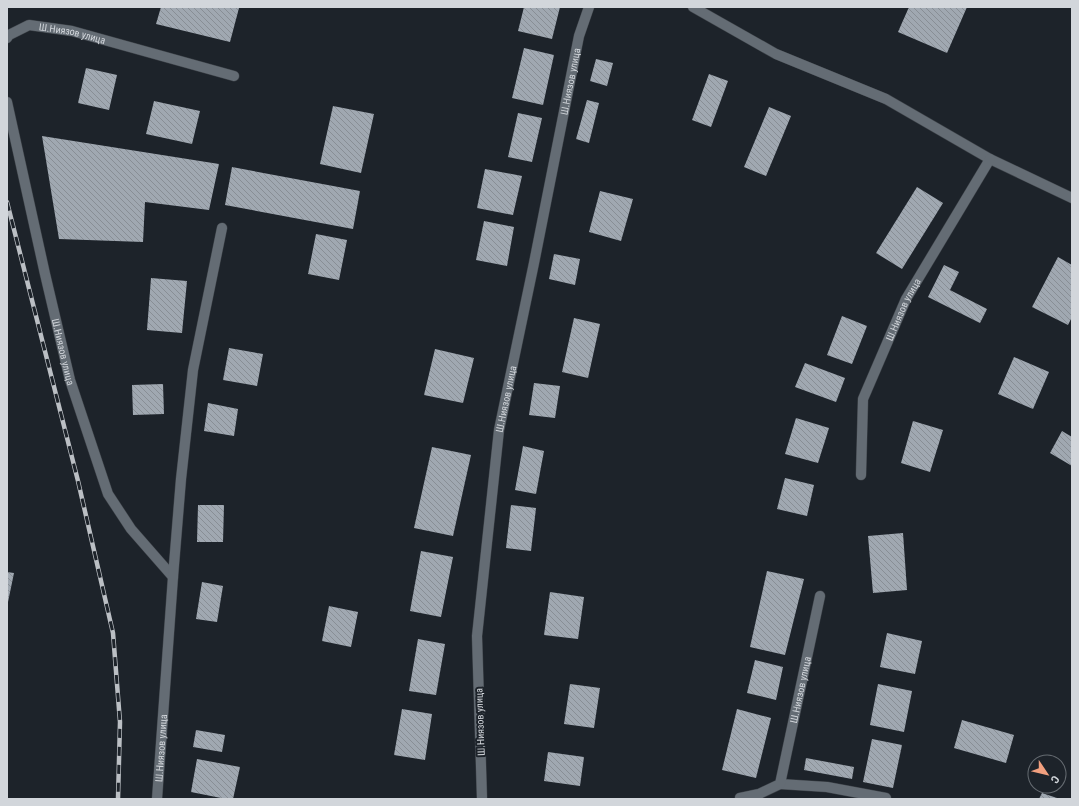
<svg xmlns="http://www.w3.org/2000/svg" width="1079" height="806" font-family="'Roboto Condensed',sans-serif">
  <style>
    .building { fill: url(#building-back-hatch) }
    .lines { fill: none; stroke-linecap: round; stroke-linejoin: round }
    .minor-casing { stroke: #3c4147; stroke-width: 11 }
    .minor { stroke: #646c74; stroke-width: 10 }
    .rail-casing { stroke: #bbbfc4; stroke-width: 4.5 }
    .rail { stroke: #1d232a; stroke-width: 3; stroke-dasharray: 9; stroke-linecap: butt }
    .labels { text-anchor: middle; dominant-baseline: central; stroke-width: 4; stroke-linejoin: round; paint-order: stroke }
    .street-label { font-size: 10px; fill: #d2d6db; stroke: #1d232a }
  </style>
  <defs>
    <pattern id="building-back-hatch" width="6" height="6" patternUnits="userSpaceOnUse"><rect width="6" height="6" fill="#a0a8b1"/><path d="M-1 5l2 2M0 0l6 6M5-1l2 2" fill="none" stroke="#888e95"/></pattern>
  </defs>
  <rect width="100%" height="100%" fill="#1d232a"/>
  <g class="building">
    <polygon points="161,7 235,7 239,8 230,42 156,24"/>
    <polygon points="524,7 560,7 552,39 518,31"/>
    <polygon points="909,7 967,7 947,53 898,32"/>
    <polygon points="524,48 554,55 543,105 512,98"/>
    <polygon points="596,59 613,63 607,86 590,81"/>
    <polygon points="86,68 117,75 109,110 78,103"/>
    <polygon points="709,74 728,81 711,127 692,120"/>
    <polygon points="587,100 599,103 589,143 576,139"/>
    <polygon points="154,101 200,111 192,144 146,134"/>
    <polygon points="333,106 374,114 361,173 320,164"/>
    <polygon points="769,107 791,116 766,176 744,167"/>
    <polygon points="518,113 542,118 532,162 508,157"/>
    <polygon points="42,136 219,164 209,210 145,202 143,242 59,239"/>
    <polygon points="232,167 360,191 353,229 225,205"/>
    <polygon points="485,169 522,176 513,215 477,208"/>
    <polygon points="917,187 943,203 902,269 876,253"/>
    <polygon points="600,191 633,199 621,241 589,232"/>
    <polygon points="484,221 514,227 507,266 476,260"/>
    <polygon points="316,234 347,240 339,280 308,274"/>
    <polygon points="554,254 580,259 575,285 549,279"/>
    <polygon points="1058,257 1072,265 1072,317 1068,325 1032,307"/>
    <polygon points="944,265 959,272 950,290 987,309 980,323 928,297"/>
    <polygon points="151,278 187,281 182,333 147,330"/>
    <polygon points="842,316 867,326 852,364 827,355"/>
    <polygon points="574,318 600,324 588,378 562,372"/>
    <polygon points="229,348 263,354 257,386 223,380"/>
    <polygon points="435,349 474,358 463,403 424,395"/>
    <polygon points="1014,357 1049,372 1033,409 998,394"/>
    <polygon points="805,363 845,378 836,402 795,387"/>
    <polygon points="534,383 560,386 555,418 529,415"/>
    <polygon points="163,384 164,414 133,415 132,385"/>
    <polygon points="208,403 238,409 234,436 204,431"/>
    <polygon points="796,418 829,428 818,463 785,454"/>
    <polygon points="913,421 943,430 930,472 901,463"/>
    <polygon points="1062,431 1072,437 1072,466 1050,453"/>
    <polygon points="523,446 544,451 536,494 515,490"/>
    <polygon points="432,447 471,455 453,536 414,528"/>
    <polygon points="785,478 814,485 807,516 777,509"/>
    <polygon points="198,505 224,505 223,542 197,542"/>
    <polygon points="511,505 536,508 531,551 506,548"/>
    <polygon points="903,533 907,590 873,593 868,536"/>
    <polygon points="421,551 453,557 441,617 410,611"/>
    <polygon points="767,571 804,579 785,655 750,647"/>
    <polygon points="7,572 14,573 8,602 7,602"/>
    <polygon points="202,582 223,586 217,622 196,619"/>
    <polygon points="550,592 584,597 578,639 544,635"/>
    <polygon points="329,606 358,612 351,647 322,641"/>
    <polygon points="887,633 922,641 915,674 880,667"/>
    <polygon points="418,639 445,644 436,695 409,691"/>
    <polygon points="755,660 783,667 776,700 747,693"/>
    <polygon points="570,684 600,688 594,728 564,724"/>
    <polygon points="878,684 912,691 904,732 870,725"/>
    <polygon points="402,709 432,714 425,760 394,755"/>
    <polygon points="737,709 771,718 756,778 722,770"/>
    <polygon points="962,720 1014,735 1006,763 954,748"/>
    <polygon points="196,730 225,735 222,752 193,747"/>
    <polygon points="872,739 902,745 893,788 863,782"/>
    <polygon points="548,752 584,757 580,786 544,781"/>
    <polygon points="806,758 854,767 852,779 804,770"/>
    <polygon points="197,759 240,767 233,799 226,799 191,792"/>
    <polygon points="1042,793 1060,799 1039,799"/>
  </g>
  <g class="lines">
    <g class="minor-casing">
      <g id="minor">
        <polyline points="693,7 776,54 886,99 990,159 1072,198"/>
        <path id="s1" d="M7 38 9 35 29 25 72 31 234 76"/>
        <path id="s2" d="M7 102 45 274 70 380 108 494 131 529 173 577"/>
        <path id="s3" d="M861 475 863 399 906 299 990 159"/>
        <polyline points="780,784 827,787 886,798"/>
        <path id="s4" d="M157 799 173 577 181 479 193 370 222 228"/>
        <path id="s5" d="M482 799 477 636 499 430 534 263 579 36 589 7"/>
        <path id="s6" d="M740 799V798L759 794 780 784 820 596"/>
      </g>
    </g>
    <use href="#minor" class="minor"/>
    <g class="rail-casing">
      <polyline id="rail" points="7,202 78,481 113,633 120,722 118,799"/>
    </g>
    <use href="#rail" class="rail"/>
  </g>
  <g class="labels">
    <g class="street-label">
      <text stroke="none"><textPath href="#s1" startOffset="70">Ш.Ниязов улица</textPath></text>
      <text stroke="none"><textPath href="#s5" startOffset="726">Ш.Ниязов улица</textPath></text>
      <text stroke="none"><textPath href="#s3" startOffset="174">Ш.Ниязов улица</textPath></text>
      <text stroke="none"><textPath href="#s2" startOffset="256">Ш.Ниязов улица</textPath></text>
      <text stroke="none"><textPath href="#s5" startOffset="402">Ш.Ниязов улица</textPath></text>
      <text stroke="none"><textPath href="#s6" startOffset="140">Ш.Ниязов улица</textPath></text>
      <text transform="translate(480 722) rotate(-92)">Ш.Ниязов улица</text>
      <text stroke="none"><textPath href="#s4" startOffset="51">Ш.Ниязов улица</textPath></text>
    </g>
  </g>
  <rect width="1079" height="806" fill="none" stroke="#d2d6db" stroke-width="16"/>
  <g transform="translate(1047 774) rotate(125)"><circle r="19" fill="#1d232a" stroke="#656b71"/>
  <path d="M0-3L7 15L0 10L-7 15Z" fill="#f2a07f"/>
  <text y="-6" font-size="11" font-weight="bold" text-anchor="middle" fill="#d2d6db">С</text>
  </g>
</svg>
